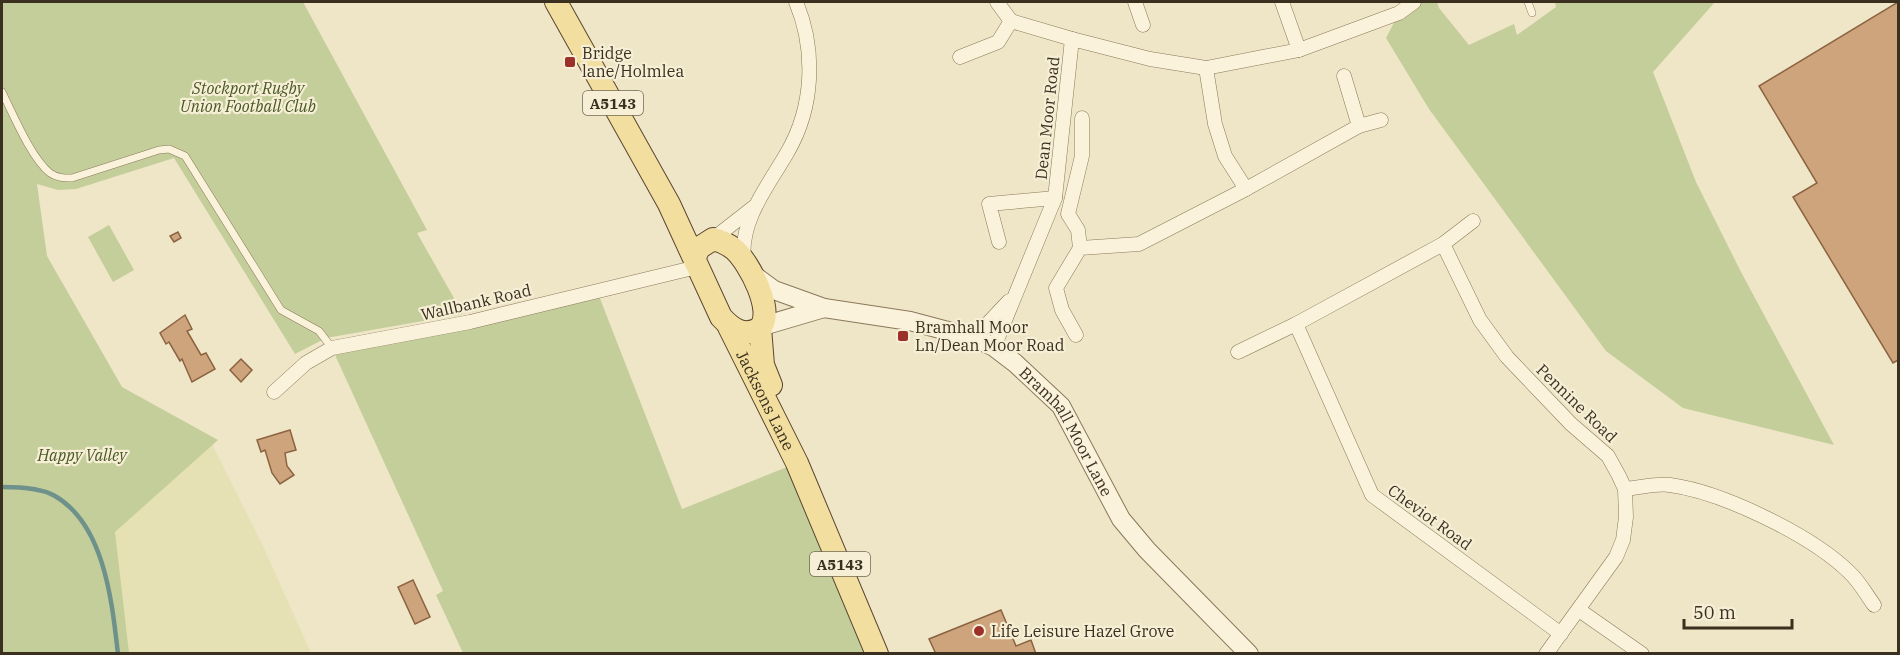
<svg xmlns="http://www.w3.org/2000/svg" width="1900" height="655" font-family="'IBM Plex Serif',serif">
  <style>
    .farmland { fill: #e5e1b4 }
    .green { fill: #c4ce9a }
    .lines { fill: none; stroke-linecap: round; stroke-linejoin: round }
    .stream { stroke: #6e928b; stroke-width: 4.5 }
    .building { fill: #cea47c; stroke: #8b6341; stroke-width: 1.5 }
    .service-casing { stroke: #8b785b; stroke-width: 8 }
    .minor-casing { stroke: #8b785b; stroke-width: 15 }
    .tertiary-casing { stroke: #8b785b; stroke-width: 20 }
    .primary-casing { stroke: #594630; stroke-width: 24 }
    .service { stroke: #faf2da; stroke-width: 7 }
    .minor { stroke: #faf2da; stroke-width: 14 }
    .tertiary { stroke: #faf2da; stroke-width: 18 }
    .primary { stroke: #f2de9f; stroke-width: 22 }
    .poi-dot { fill: #9c312a; stroke: #f6efd6; stroke-width: 2 }
    .labels { text-anchor: middle; dominant-baseline: central; stroke-width: 4.5; stroke-linejoin: round; paint-order: stroke }
    .shield { fill: #f6efd6; stroke: #736956; stroke-width: 1.5 }
    .shield-label { font-size: 15px; font-weight: bold; fill: #3b2f1f }
    .poi-label { font-size: 16px; fill: #3b2f1f; stroke: #f6efd6; text-anchor: start }
    .park-label { font-size: 16px; font-style: italic; fill: #485826; stroke: #f6efd6 }
    .street-label { font-size: 16px; fill: #3b2f1f; stroke: #f6efd6 }
  </style>
  <rect width="100%" height="100%" fill="#efe6c7"/>
  <polygon class="farmland" points="211,442 263,546 311,653 125,653 113,527"/>
  <g class="green">
    <polygon points="2,2 303,2 427,230 417,233 463,314 326,338 295,354 174,158 76,189 58,190 37,184 47,256 122,387 218,440 115,532 129,653 2,653"/>
    <polygon points="1414,2 1437,2 1439,8 1469,45 1514,24 1517,35 1556,7 1555,2 1715,2 1653,72 1696,182 1741,272 1834,445 1683,408 1606,351 1429,109 1386,38 1399,13"/>
    <polygon points="109,225 134,270 113,282 88,237"/>
    <polygon points="599,296 682,509 797,463 877,653 463,653 436,595 443,591 335,355"/>
  </g>
  <g class="lines">
    <path class="stream" d="M2 487C17 487 42 488 55 496 105 525 112 603 118 654"/>
  </g>
  <g class="building">
    <polygon points="1898,2 1898,360 1893,363 1793,197 1817,183 1759,86"/>
    <polygon points="178,232 181,238 174,242 170,236"/>
    <polygon points="185,315 192,329 187,331 201,355 206,353 215,369 192,382 182,359 180,361 169,342 166,344 160,333"/>
    <polygon points="241,359 252,370 241,382 230,370"/>
    <polygon points="290,430 296,450 285,453 287,466 294,475 280,484 272,473 265,450 261,452 257,440"/>
    <polygon points="413,580 430,617 415,624 398,587"/>
    <polygon points="1001,610 1016,646 1031,640 1036,654 936,654 929,639"/>
  </g>
  <g class="lines">
    <g class="service-casing">
      <g id="service">
        <polyline points="1528,2 1532,13"/>
        <path d="M2 92C13 114 31 158 50 173 57 178 64 178 72 178L159 150 169 149 185 156 281 310 319 331 332 348"/>
      </g>
    </g>
    <g class="minor-casing">
      <g id="minor">
        <polyline points="997,2 1011,21 1072,39"/>
        <polyline points="1135,2 1143,25"/>
        <polyline points="1282,2 1299,50"/>
        <polyline points="960,57 998,42 1011,21"/>
        <polyline points="1359,126 1381,120"/>
        <polyline points="1246,189 1359,126 1344,76"/>
        <polyline points="1473,221 1443,244 1296,324 1372,495 1561,634"/>
        <polyline points="713,239 754,207"/>
        <polyline points="999,242 989,204 1055,198"/>
        <polyline points="1443,244 1480,320 1507,357 1571,424 1608,456 1619,476 1625,489 1626,517 1623,540 1616,557 1546,654"/>
        <polyline points="1080,248 1078,230 1068,214 1082,156 1082,118"/>
        <path d="M744 261C739 221 768 186 787 153 814 107 816 50 796 2"/>
        <polyline points="1076,335 1062,310 1056,288 1080,248 1139,244 1246,189 1225,156 1215,124 1206,68"/>
        <polyline points="974,338 1009,301"/>
        <polyline points="994,347 1055,198 1072,39 1150,59 1206,68 1299,50 1399,13 1414,2"/>
        <polyline points="1238,352 1296,324"/>
        <polyline points="274,392 306,363 332,348 470,322 697,267"/>
        <path d="M1625 489C1639 488 1656 483 1670 485 1722 492 1811 535 1849 572 1859 581 1866 594 1874 605"/>
        <polyline points="1579,610 1642,654"/>
      </g>
    </g>
    <g class="tertiary-casing">
      <g id="tertiary">
        <path id="s1" d="M751 273 774 290 824 308 910 321 974 338 994 347 1015 363 1061 406 1121 519 1147 550 1249 654"/>
        <polyline points="763,326 824,308"/>
      </g>
    </g>
    <g class="primary-casing">
      <g id="primary">
        <path d="M556 2 669 204 721 317C732 329 744 338 760 328 775 311 749 263 735 250 728 244 722 241 713 239L699 248 695 257"/>
        <path id="s2" d="M729 327 797 463 877 654"/>
        <polyline points="760,328 763,365 771,385"/>
      </g>
    </g>
    <use href="#service" class="service"/>
    <use href="#minor" class="minor"/>
    <use href="#tertiary" class="tertiary"/>
    <use href="#primary" class="primary"/>
  </g>
  <g class="poi-dot">
    <rect x="564" y="56" width="12" height="12" rx="3"/>
    <rect x="897" y="330" width="12" height="12" rx="3"/>
    <circle cx="979" cy="631" r="6"/>
  </g>
  <g class="labels">
    <g class="shield">
      <rect x="583" y="91" width="60" height="24" rx="4.5"/>
      <rect x="810" y="552" width="60" height="24" rx="4.5"/>
    </g>
    <g class="shield-label">
      <text x="613" y="103">A5143</text>
      <text x="840" y="564">A5143</text>
    </g>
    <g class="poi-label">
      <text x="582" y="53">Bridge<tspan x="582" dy="18">lane/Holmlea</tspan></text>
      <text x="915" y="327">Bramhall Moor<tspan x="915" dy="18">Ln/Dean Moor Road</tspan></text>
      <text x="991" y="631">Life Leisure Hazel Grove</text>
    </g>
    <g class="park-label">
      <text x="248" y="88">Stockport Rugby<tspan x="248" dy="18">Union Football Club</tspan></text>
      <text x="82" y="455">Happy Valley</text>
    </g>
    <g class="street-label">
      <text transform="translate(1047 118) rotate(-84)">Dean Moor Road</text>
      <text transform="translate(476 302) rotate(-13)">Wallbank Road</text>
      <text stroke="none"><textPath href="#s2" startOffset="82">Jacksons Lane</textPath></text>
      <text transform="translate(1577 403) rotate(44)">Pennine Road</text>
      <text stroke="none"><textPath href="#s1" startOffset="370">Bramhall Moor Lane</textPath></text>
      <text transform="translate(1430 517) rotate(36)">Cheviot Road</text>
    </g>
  </g>
  <rect width="1900" height="655" fill="none" stroke="#3b2f1f" stroke-width="6"/>
  <path d="M1684 619v9h108v-9" fill="none" stroke="#3b2f1f" stroke-width="3"/>
  <text x="1693" y="619" font-size="18" fill="#3b2f1f" stroke="#f6efd6" stroke-width="4.5" paint-order="stroke">50 m</text>
</svg>
